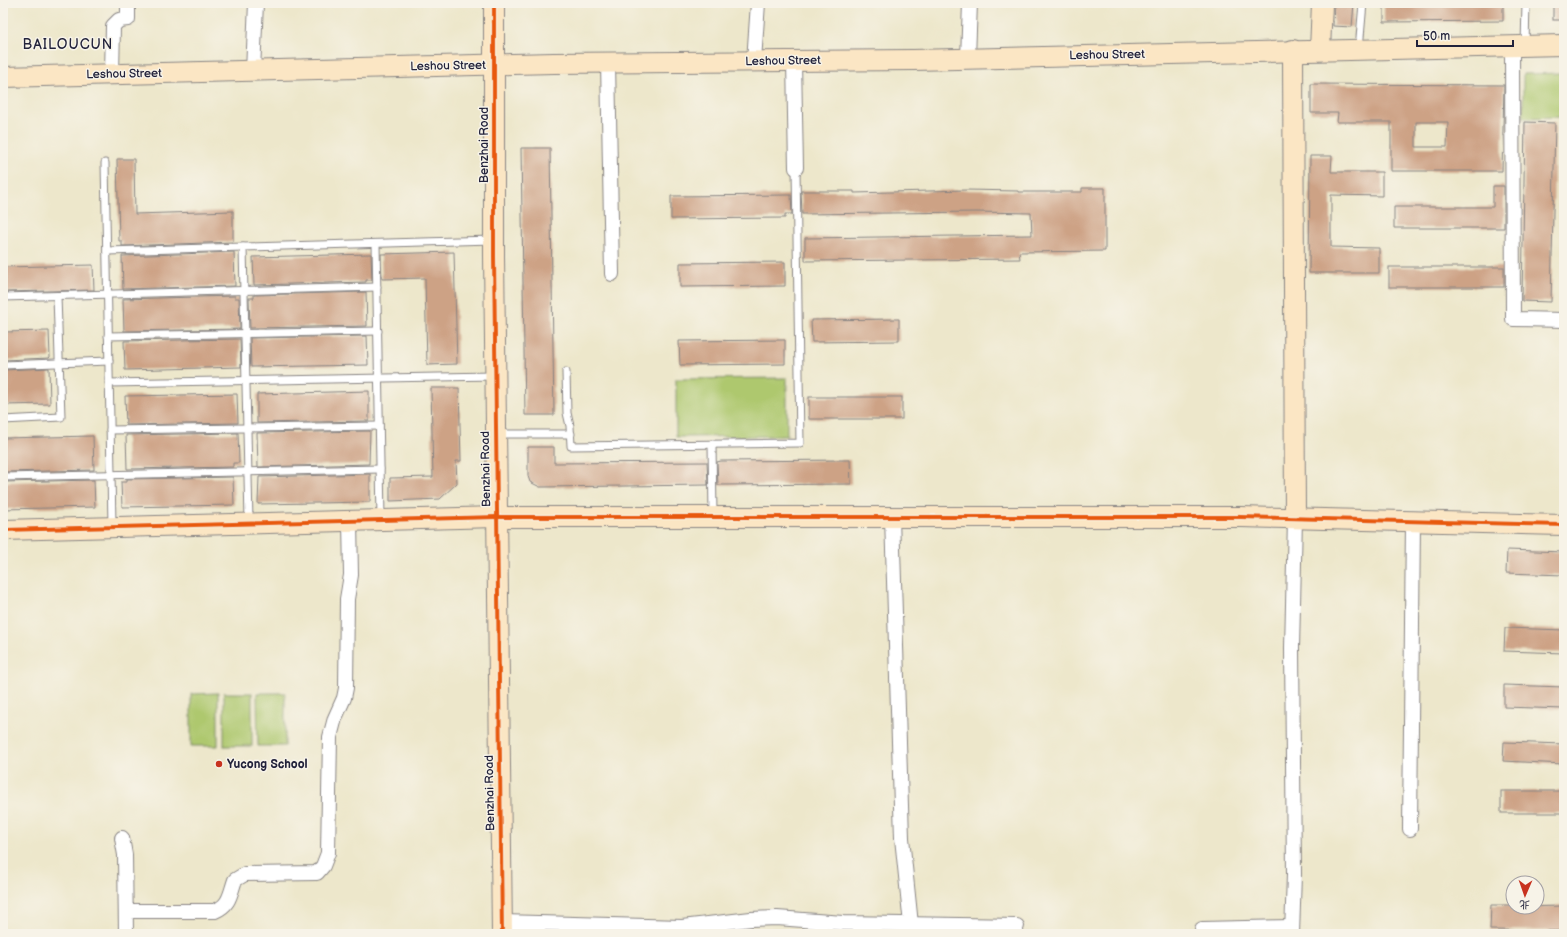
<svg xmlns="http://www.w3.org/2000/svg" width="1567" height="937" font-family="'Balsamiq Sans','LXGW WenKai TC',sans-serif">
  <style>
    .green { fill: #aec86e; stroke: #687554 }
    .building { fill: #cda285; fill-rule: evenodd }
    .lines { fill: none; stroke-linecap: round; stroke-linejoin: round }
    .lane-casing { stroke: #888483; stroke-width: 9 }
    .street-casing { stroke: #888483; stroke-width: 16 }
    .secondary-casing { stroke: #888483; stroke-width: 22 }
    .lane { stroke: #fff; stroke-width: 7 }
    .street { stroke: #fff; stroke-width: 14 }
    .secondary { stroke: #fbe6c4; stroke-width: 20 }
    .cycleway-casing { stroke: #f7f3e8; stroke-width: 6 }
    .cycleway { stroke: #e8590c; stroke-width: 4 }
    .poi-dot { fill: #c8321e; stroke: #f7f3e8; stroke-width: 1.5 }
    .labels { text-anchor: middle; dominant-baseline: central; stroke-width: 3; stroke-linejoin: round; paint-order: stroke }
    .street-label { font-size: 12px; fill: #22223b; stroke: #f7f3e8 }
    .poi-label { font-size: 12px; font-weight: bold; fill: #22223b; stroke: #f7f3e8; text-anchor: start }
    .quarter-label { font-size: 14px; letter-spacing: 1px; fill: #22223b; stroke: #f7f3e8 }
  </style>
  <rect width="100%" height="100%" fill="#f7f3e8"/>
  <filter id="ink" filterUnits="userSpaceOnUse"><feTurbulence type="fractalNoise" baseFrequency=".025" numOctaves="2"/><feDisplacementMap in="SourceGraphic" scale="8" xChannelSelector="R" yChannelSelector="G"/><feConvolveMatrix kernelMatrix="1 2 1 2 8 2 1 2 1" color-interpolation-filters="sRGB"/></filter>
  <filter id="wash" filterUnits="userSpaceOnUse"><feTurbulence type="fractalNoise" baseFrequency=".012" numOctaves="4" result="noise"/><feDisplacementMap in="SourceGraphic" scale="16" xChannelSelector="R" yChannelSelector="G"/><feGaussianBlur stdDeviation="0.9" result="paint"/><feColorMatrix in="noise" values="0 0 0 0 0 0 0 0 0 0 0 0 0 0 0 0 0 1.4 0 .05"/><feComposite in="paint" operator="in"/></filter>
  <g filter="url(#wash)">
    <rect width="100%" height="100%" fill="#ede7cb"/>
    <g class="green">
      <polygon points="1564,73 1564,117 1523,118 1523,74"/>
      <polygon points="787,378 787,436 676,437 676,379"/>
      <polygon points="218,693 218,746 191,746 191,694"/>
      <rect x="224" y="693" width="28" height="53"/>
      <polygon points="257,693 285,693 285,746 258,746"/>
    </g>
    <g id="blocks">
      <g class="building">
        <polygon points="1334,3 1354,3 1352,27 1333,26"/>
        <polygon points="1384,3 1503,3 1503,21 1384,22"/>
        <rect x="1553" y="3" width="11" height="17"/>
        <path d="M1311 84 1504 85 1502 171H1391V122H1337L1338 113H1311ZM1416 122H1448L1447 147H1416Z"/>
        <polygon points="1525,122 1555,123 1551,302 1522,301"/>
        <polygon points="521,148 550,148 554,415 525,415"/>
        <polygon points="1310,156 1332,156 1331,172 1382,172 1382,196 1331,195 1331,247 1379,248 1379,273 1309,273"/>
        <polygon points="117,159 134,159 135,214 233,211 233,242 122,246 122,241 119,241"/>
        <polygon points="1493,186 1504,186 1504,228 1394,228 1394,207 1493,207"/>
        <polygon points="1082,188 1105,188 1105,251 1019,252 1020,259 805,261 805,238 1032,235 1031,213 976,212 802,214 801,191 854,191 854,193 966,190 1018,191 1018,192 1082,192"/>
        <polygon points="791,195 792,214 785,214 785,218 671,219 671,196"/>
        <polygon points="234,252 235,286 123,289 122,256"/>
        <polygon points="454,252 457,364 427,365 425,278 382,279 381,254"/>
        <polygon points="371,254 372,280 366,280 366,282 254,285 253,257"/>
        <polygon points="785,262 785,286 680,287 680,263"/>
        <polygon points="93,265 94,290 3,292 3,267"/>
        <rect x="1389" y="267" width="115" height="20"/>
        <polygon points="366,292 367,326 250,328 249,298 254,298 254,295"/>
        <polygon points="235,296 235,298 239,298 240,329 124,331 123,299"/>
        <polygon points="899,319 899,341 812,342 811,320"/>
        <polygon points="49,331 50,357 49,358 3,360 3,332"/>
        <polygon points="367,336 368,365 251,367 250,338"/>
        <polygon points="240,339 241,367 125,370 124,341"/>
        <polygon points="785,340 785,364 680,365 679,341"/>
        <polygon points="49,368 50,404 3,405 3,370"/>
        <polygon points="431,388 459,388 461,461 456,461 457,483 440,499 390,501 390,478 433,477"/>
        <polygon points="369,391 369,421 257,423 257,394"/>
        <polygon points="237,394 238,423 126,425 125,396"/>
        <rect x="809" y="397" width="93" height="22"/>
        <polygon points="370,431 369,464 258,467 257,433"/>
        <polygon points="238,433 239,463 233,463 233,467 127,469 126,435"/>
        <polygon points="93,436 94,470 3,472 3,438"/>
        <polygon points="528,447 554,447 554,463 707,462 708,485 540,487 530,482 528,476"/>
        <polygon points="850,460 851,484 718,485 717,462 721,461"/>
        <polygon points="370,474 370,502 258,504 259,477"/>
        <polygon points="233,477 234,505 122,507 121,482 127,482 127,479"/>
        <polygon points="94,480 95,507 3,509 3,482"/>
        <polygon points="1507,550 1564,552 1564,575 1506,573"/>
        <polygon points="1505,628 1564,630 1564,653 1504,651"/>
        <polygon points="1504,685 1564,687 1564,709 1504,707"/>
        <polygon points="1504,742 1564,744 1564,764 1503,761"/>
        <rect x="1501" y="791" width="63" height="22"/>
        <polygon points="1491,905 1513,905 1513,907 1564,906 1564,931 1490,930"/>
      </g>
    </g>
  </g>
  <g filter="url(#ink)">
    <use href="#blocks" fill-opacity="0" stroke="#888483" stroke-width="1"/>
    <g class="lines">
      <g class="lane-casing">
        <g id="lane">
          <polyline points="1525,45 1526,3"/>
          <polyline points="1359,49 1363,3"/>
          <polyline points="105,163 112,525"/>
          <polyline points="376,244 381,518"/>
          <polyline points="243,247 249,522"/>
          <polyline points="107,251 492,240"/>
          <polyline points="3,297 377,287"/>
          <polyline points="108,336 378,331"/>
          <polyline points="3,365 109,361"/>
          <polyline points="566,372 567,413 570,426 571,446 800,443 796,168"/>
          <polyline points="109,383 493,376"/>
          <polyline points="3,420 61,417 57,296"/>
          <polyline points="110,430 379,426"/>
          <polyline points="497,434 571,434"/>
          <polyline points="712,444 713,515"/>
          <polyline points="3,477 380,469"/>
        </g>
      </g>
      <g class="street-casing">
        <g id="street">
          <polyline points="1512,46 1513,319 1564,320"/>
          <polyline points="968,58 970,3"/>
          <polyline points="754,61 758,3"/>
          <polyline points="794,61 796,168"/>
          <polyline points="608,62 612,274"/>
          <polyline points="253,71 256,3"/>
          <polyline points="112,74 113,26 119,20 128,19 128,3"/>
          <polyline points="892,517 902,838 912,934"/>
          <polyline points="1410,829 1413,521"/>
          <polyline points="122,838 125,855 126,934"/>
          <path d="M126 911H215C230 905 230 894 235 880L245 874 317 873 323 866 328 853 330 737 335 718 344 698 346 688 347 599 351 575 350 521"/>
          <polyline points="502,922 682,927 751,919 777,918 843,923 1017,926"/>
          <polyline points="1202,929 1292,927"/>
          <polyline points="1292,934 1294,874 1292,648 1295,518"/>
        </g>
      </g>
      <g class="secondary-casing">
        <g id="secondary">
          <polyline points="494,3 494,256 502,934"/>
          <polyline points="1293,50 1295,518"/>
          <polyline points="1320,50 1322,3"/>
          <polyline points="3,77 554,63 913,60 1564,45"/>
          <polyline points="3,530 497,517 1241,517 1564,525"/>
        </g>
      </g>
      <use href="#lane" class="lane"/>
      <use href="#street" class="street"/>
      <use href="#secondary" class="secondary"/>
      <g class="cycleway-casing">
        <g id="cycleway">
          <polyline points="494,3 494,256 502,934"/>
          <polyline points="3,530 497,517 1241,517 1564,525"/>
        </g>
      </g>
      <use href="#cycleway" class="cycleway"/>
    </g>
  </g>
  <circle class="poi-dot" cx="219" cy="764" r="4"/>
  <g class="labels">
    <g class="street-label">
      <text transform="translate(1107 55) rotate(-1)">Leshou Street</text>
      <text transform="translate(783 61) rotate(-1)">Leshou Street</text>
      <text transform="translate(448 66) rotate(-1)">Leshou Street</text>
      <text transform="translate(124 74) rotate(-1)">Leshou Street</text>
      <text transform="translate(484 145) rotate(-90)">Benzhai Road</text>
      <text transform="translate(486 469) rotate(-91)">Benzhai Road</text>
      <text transform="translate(490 793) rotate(-91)">Benzhai Road</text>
    </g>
    <g class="poi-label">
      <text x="227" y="764">Yucong School</text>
    </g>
    <g class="quarter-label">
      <text x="68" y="44">BAILOUCUN</text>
    </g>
  </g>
  <rect width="1567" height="937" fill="none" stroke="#f7f3e8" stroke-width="16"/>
  <g transform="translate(1525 895) rotate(182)"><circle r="19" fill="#f7f3e8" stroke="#a29fa3"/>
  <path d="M0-3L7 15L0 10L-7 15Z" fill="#c8321e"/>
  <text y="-6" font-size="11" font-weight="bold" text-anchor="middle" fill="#22223b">北</text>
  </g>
  <path d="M1417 40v6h96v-6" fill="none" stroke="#22223b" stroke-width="2"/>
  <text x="1423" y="40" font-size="12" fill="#22223b" stroke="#f7f3e8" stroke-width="3" paint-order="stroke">50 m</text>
</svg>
